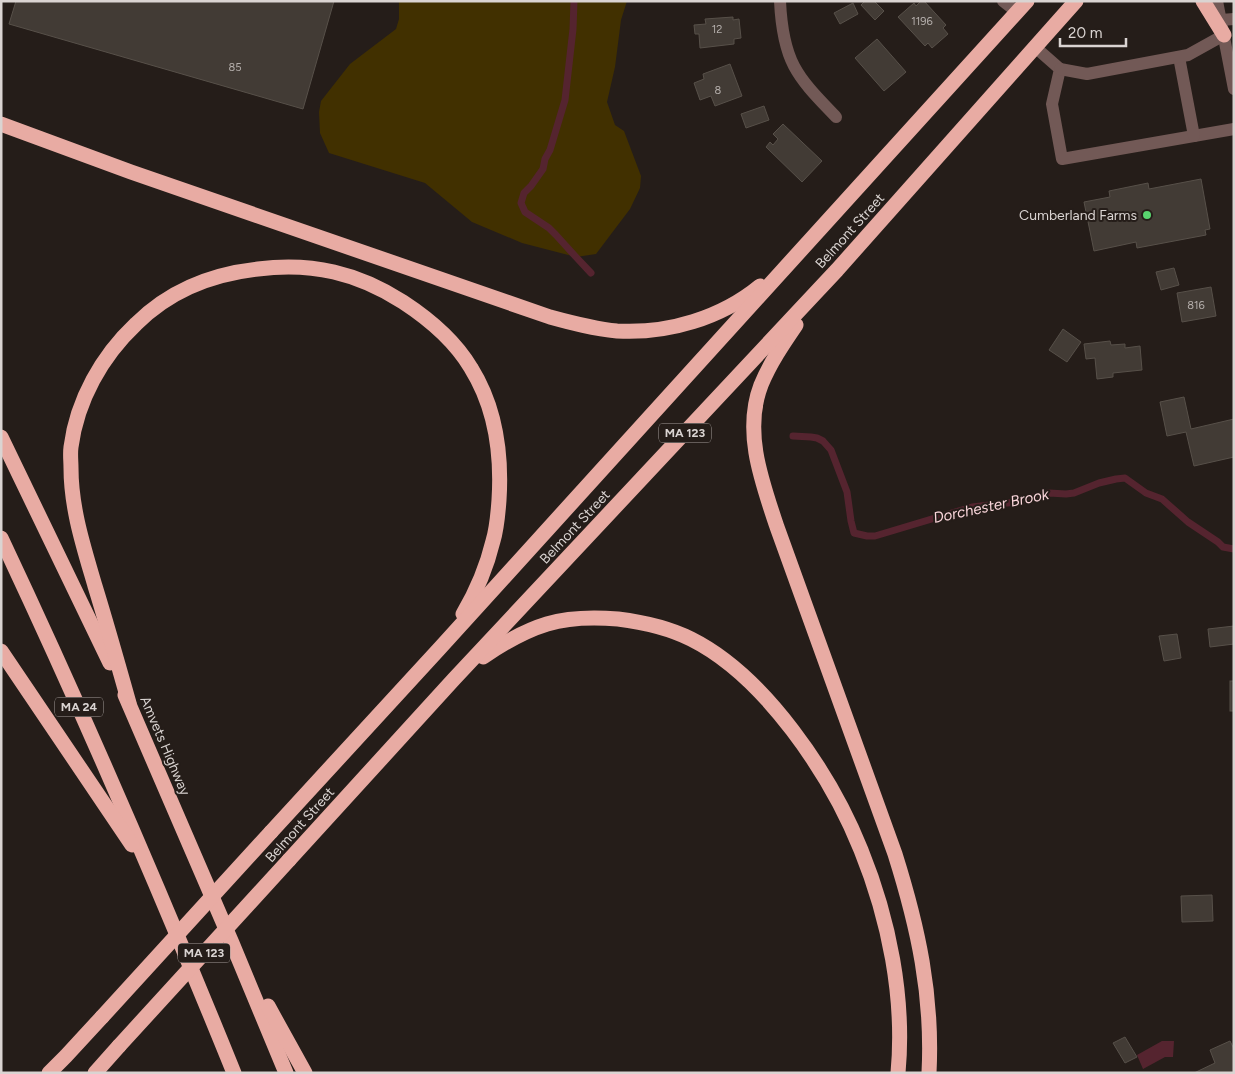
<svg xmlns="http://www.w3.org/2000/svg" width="1235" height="1074" font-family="Figtree,sans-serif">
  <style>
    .green { fill: #413000 }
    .water { fill: #55242f }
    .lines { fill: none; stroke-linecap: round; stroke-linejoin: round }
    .stream { stroke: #55242f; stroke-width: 7 }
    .building { fill: #423b35; stroke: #575049 }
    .minor { stroke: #725956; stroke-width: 12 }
    .highway { stroke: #e8aba3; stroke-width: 15 }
    .highway-bridge { stroke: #e8aba3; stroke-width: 15 }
    .poi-dot { fill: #59d56f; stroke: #251d19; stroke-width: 2 }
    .labels { text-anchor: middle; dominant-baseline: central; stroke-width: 4; stroke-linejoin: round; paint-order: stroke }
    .number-label { font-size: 11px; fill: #b4aeab }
    .shield { fill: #251d19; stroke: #a49d9a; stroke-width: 1 }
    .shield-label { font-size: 12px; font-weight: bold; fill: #dad4d2 }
    .poi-label { font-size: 14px; fill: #dad4d2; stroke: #251d19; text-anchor: end }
    .street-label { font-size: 14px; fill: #dad4d2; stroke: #251d19 }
    .water-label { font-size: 15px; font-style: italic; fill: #fad6db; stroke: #251d19 }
  </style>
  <rect width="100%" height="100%" fill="#251d19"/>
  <polygon class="green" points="399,1 627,1 621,20 615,67 607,102 615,125 624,131 641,176 640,188 630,209 596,254 576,257 522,243 472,222 425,183 329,153 320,133 319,112 321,101 350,64 396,29 399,19"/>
  <polygon class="water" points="1162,1041 1174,1041 1173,1057 1165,1057 1143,1069 1137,1055"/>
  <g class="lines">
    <g class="stream">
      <polyline points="574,1 573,29 565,100 550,150 545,159 543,169 531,186 524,193 521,203 525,212 549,228 556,235 576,257 591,273"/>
      <polyline points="793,436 811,437 817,438 823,441 831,450 847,492 851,521 854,533 867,536 875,536 972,507 1016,502 1049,493 1066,494 1074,493 1099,483 1116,479 1125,478 1146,493 1162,499 1188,522 1218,542 1223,547 1234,549"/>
    </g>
  </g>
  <g class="building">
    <polygon points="16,1 334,1 303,109 9,24"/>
    <polygon points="865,1 874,1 884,11 875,20 861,5"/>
    <polygon points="921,1 924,1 946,25 943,28 948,34 932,48 928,43 925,46 898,17 914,3 916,6"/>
    <polygon points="853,3 858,14 840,24 834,13"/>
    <polygon points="733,17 733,20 739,19 741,38 734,39 734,44 700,48 699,34 695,34 694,25 706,24 705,19"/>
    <polygon points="877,39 906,72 884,91 855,58"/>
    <polygon points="730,64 742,96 715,106 711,96 700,100 694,83 704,79 703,74"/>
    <polygon points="764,106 769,120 746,128 741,114"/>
    <polygon points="783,124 822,161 802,182 766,147 770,142 773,145 778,139 773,134"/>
    <polygon points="1201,179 1210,229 1205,230 1206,235 1137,248 1136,242 1094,251 1084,202 1110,197 1109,191 1148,183 1149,189"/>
    <polygon points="1174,268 1179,285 1161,290 1156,272"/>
    <polygon points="1211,287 1216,316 1182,322 1177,293"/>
    <polygon points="1063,329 1081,342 1067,362 1049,350"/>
    <polygon points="1110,341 1111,345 1125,344 1125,348 1140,346 1142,370 1113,373 1113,377 1097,379 1095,358 1086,359 1084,344"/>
    <polygon points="1184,397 1191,429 1234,419 1234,457 1194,466 1186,432 1167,436 1160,402"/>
    <polygon points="1234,626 1234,644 1210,647 1208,629"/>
    <polygon points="1177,634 1181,658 1164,661 1159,636"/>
    <rect x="1230" y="681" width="4" height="30"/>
    <polygon points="1212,895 1213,921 1182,922 1181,896"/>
    <polygon points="1125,1037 1137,1057 1125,1063 1113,1043"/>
    <polygon points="1230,1041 1234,1049 1234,1073 1194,1073 1215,1063 1210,1050"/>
  </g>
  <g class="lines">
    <g class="minor">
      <path d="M780 1C781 22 784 47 794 66 804 85 821 101 836 117"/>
      <polyline points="1003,1 1017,12"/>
      <polyline points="1217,1 1234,89"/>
      <polyline points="1221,20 1234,19"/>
      <polyline points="1035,47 1060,69 1052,104 1062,159 1234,129"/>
      <polyline points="1179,57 1194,136"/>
      <polyline points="1060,69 1087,74 1188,55 1224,35"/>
    </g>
    <g class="highway">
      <polyline points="1203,1 1224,35"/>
      <path d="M1 124 131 172 550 317C572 323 594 329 617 331 668 334 721 318 760 286"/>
      <path d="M796 325C783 344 770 363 761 385 743 432 762 482 777 527L895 854C918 927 933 995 929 1073"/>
      <polyline points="1,437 110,663"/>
      <path d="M1 538C84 714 161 893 234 1073"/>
      <polyline points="1,651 132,845"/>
      <path d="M483 657C502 644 524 631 547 624 570 617 594 617 618 619 642 622 669 628 691 639 765 676 831 775 861 850 889 919 905 998 898 1073"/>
      <polyline points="125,695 232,943 286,1073"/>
      <path d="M129 703C118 664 107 625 95 586 84 548 71 509 71 468 71 461 70 454 71 447 77 400 102 356 136 324 169 291 212 274 258 269 312 262 358 273 403 302 429 319 455 341 471 368 496 408 502 453 499 500 498 514 497 528 493 541 487 566 476 592 463 614"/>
      <polyline points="271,832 440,648 1027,1"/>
      <polyline points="289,860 454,679 837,270 1076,1"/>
      <polyline points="268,1006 305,1073"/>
      <polyline points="49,1073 66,1056 102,1017"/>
      <polyline points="95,1073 119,1046"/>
    </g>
    <g class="highway-bridge">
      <polyline points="102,1017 271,832"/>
      <polyline points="119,1046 289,860"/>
    </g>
  </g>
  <circle class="poi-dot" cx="1147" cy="215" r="5"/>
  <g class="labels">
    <g class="number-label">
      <text x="922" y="21">1196</text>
      <text x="717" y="29">12</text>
      <text x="235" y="67">85</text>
      <text x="718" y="90">8</text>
      <text x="1196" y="305">816</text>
    </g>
    <g class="shield">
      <rect x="659" y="423.5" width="52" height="19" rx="4"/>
      <rect x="55" y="697.5" width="48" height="19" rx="4"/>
      <rect x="178" y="943.5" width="52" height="19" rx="4"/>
    </g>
    <g class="shield-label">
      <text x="685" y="433">MA 123</text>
      <text x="79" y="707">MA 24</text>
      <text x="204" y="953">MA 123</text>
    </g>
    <g class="poi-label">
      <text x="1137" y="215">Cumberland Farms</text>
    </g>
    <g class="street-label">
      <text transform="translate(850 231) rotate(-48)">Belmont Street</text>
      <text transform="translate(575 527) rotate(-47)">Belmont Street</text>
      <text transform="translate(165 746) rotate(67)">Amvets Highway</text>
      <text transform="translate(300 825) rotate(-48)">Belmont Street</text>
    </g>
    <g class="water-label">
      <text transform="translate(991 506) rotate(-12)">Dorchester Brook</text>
    </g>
  </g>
  <rect width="1235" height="1074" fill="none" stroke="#dad4d2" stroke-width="5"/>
  <path d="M1060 38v8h66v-8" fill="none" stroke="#dad4d2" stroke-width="2.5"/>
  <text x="1068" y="38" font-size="15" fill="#dad4d2" stroke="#251d19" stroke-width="4" paint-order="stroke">20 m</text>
</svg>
